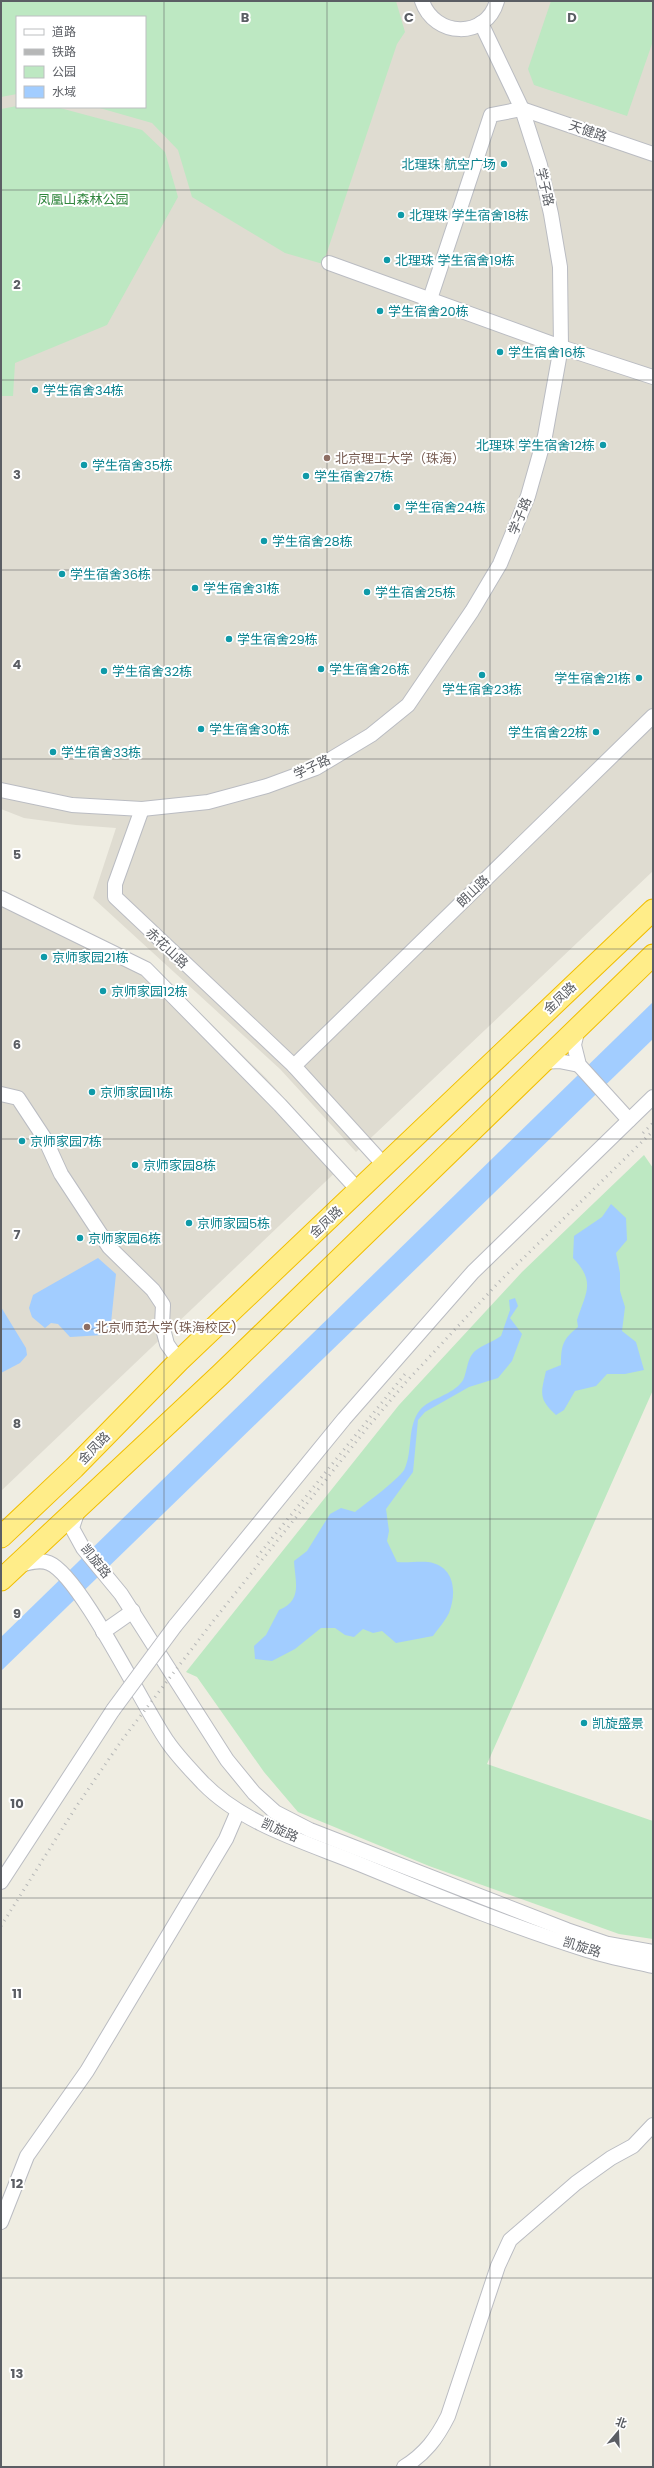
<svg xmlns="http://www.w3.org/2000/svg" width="654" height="2468" font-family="Poppins,'Noto Sans SC',sans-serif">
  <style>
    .education { fill: #dfdcd1; fill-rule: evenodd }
    .green { fill: #bde8c2 }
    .water { fill: #a2cdff }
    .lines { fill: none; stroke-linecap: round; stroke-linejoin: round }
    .minor-casing { stroke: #babcc2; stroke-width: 16 }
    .highway-casing { stroke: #f1be00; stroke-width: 23 }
    .minor { stroke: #fff; stroke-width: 14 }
    .highway { stroke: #ffed89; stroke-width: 21 }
    .rail { stroke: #b6b7b7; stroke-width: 3; stroke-dasharray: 1 5; stroke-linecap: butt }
    .minor-bridge-casing { stroke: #babcc2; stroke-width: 16; stroke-linecap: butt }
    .minor-bridge { stroke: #fff; stroke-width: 14 }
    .grid { fill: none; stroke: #5b5e64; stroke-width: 1; stroke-opacity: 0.55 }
    .culture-dot { fill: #0f9aa8; stroke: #fff; stroke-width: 1.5 }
    .education-dot { fill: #8d6e63; stroke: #fff; stroke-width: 1.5 }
    .labels { text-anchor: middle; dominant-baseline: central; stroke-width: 4; stroke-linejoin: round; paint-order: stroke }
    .street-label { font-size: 13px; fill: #5b5e64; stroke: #fff }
    .culture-label { font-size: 13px; fill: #0d838f; stroke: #fff; text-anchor: start }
    .park-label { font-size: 13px; fill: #30863d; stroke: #fff }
    .education-label { font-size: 13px; fill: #785e54; stroke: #fff; text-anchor: start }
    .grid-label { font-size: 13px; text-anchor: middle; font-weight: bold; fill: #5b5e64; stroke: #fff; stroke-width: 4; stroke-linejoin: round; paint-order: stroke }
  </style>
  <rect width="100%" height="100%" fill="#efede2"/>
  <g class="education">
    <path d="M1 1H653V871L356 1152 280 1069 93 898 116 828 76 825 24 818 1 809ZM17 17H145V107H17Z"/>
    <polygon points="1,891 149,963 266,1078 344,1164 1,1491"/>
  </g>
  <g class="green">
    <polygon points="1,1 396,1 405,32 397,44 323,264 285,253 192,197 178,150 152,123 96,107 145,107 145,17 17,17 17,94 1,97"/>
    <polygon points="551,1 653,1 653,41 627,116 534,85 528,69"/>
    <polygon points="17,106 60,108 142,130 165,152 178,197 107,325 15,363 13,396 1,396 1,109"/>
    <polygon points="644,1155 653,1168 653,1390 487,1764 653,1821 653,1939 619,1934 429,1866 298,1812 264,1772 197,1677 186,1672 399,1405 522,1272"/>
  </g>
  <g class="water">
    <polygon points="653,1002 653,1039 1,1671 1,1637"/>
    <path d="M611 1204 626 1218 627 1240 616 1253 620 1273V1291L625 1307 622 1331 636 1342 644 1370 625 1374H607L596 1386 575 1391 564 1410 556 1415C538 1399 541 1393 546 1371L561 1365C561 1345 563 1339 578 1327L577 1320C586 1292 596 1282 573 1258L574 1236 602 1217Z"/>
    <polygon points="98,1258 116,1274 111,1323 103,1335 70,1337 58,1324 51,1323 45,1328 32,1317 29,1308 33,1295"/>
    <path d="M515 1298 518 1306 510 1318 522 1334 512 1361 498 1378 469 1387 425 1412 418 1420 413 1472 386 1509 389 1531 387 1541 397 1562C408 1563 418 1561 428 1562 455 1566 457 1592 449 1613 445 1621 438 1629 433 1636L396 1643 382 1631 373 1633 363 1629 354 1637 345 1635 335 1628H321L295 1649 272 1661 255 1659 254 1646 266 1635 279 1610C303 1600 295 1582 294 1561L307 1551 330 1514 341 1508 355 1512C365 1504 402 1477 405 1468 413 1449 407 1426 420 1410 429 1399 449 1396 460 1384 468 1377 465 1360 475 1351 482 1345 493 1342 501 1336L510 1310 509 1300Z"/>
    <polygon points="1,1307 26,1348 27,1355 20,1363 1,1373"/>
  </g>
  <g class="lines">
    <g class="minor-casing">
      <g id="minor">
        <path d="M422 1C434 37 486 40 497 1"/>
        <polyline points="329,263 561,347 653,377"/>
        <polyline points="430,299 491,115 522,109 653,154"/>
        <polyline points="1,790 72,805 142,809 208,802 267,786 316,768 371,735 408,705 472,611 500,564 528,496 545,436 561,347 560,267 551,214 540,165 522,109 481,23"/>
        <polyline points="142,809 115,884 115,897 294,1066 385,1166"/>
        <polyline points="1,898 146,969 280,1105 359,1191"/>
        <polyline points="578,1028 574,1045 579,1065 629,1120"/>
        <polyline points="543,1062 559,1061 579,1065"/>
        <polyline points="294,1066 653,716"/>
        <polyline points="1,1094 18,1098 45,1139 61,1174 109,1247 153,1290 163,1305 162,1325 167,1344 179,1361"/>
        <polyline points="78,1510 72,1528 83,1548 121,1594 227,1760 254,1793 275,1812 310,1830 567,1930 608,1944 653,1952"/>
        <path d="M18 1566C27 1563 39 1559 49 1563 81 1576 143 1707 167 1741 177 1756 191 1770 203 1783 243 1824 305 1842 357 1863 433 1894 509 1926 587 1950 609 1957 631 1961 653 1966"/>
        <polyline points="175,1626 344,1419 473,1272 653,1097"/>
        <polyline points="103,1632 133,1611"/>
        <polyline points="1,1882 113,1710"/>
        <polyline points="1,2222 27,2156 87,2071 226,1839 238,1811"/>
        <path d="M404 2467C425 2454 437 2438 448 2416L498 2266 510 2240 576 2183 611 2158 633 2146 653 2125"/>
      </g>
    </g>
    <g class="highway-casing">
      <g id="highway">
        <polyline points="1,1537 74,1468 179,1361 653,910"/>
        <polyline points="1,1580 220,1375 653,955"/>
      </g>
    </g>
    <use href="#minor" class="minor"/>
    <use href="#highway" class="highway"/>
    <g class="rail">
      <polyline points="643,1133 653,1123"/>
      <polyline points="257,1557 405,1374"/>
      <polyline points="1,1926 76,1807 122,1740 214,1620 368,1427 407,1381 500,1281 653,1131"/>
    </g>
    <g class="minor-bridge-casing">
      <polyline id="minor-bridge" points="113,1710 175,1626"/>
    </g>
    <use href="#minor-bridge" class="minor-bridge"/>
  </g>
  <path class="grid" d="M164 1V2467M327 1V2467M490 1V2467M1 190H653M1 380H653M1 570H653M1 759H653M1 949H653M1 1139H653M1 1329H653M1 1519H653M1 1709H653M1 1898H653M1 2088H653M1 2278H653"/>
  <g class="culture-dot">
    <circle cx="504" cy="164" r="4"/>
    <circle cx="401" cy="215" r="4"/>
    <circle cx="387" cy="260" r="4"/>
    <circle cx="380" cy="311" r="4"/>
    <circle cx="500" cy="352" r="4"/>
    <circle cx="35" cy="390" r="4"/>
    <circle cx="603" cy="445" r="4"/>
    <circle cx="84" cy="465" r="4"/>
    <circle cx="306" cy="476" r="4"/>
    <circle cx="397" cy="507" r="4"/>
    <circle cx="264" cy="541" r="4"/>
    <circle cx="62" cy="574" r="4"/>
    <circle cx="195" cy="588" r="4"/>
    <circle cx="367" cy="592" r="4"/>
    <circle cx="229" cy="639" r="4"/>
    <circle cx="321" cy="669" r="4"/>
    <circle cx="104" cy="671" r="4"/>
    <circle cx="482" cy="675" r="4"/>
    <circle cx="639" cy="678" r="4"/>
    <circle cx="201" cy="729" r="4"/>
    <circle cx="596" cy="732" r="4"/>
    <circle cx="53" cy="752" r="4"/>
    <circle cx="44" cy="957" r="4"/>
    <circle cx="103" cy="991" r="4"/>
    <circle cx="92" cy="1092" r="4"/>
    <circle cx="22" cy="1141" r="4"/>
    <circle cx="135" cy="1165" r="4"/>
    <circle cx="189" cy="1223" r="4"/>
    <circle cx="80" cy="1238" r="4"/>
    <circle cx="584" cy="1723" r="4"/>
  </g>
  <g class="education-dot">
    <circle cx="327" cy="458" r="4"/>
    <circle cx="87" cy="1327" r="4"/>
  </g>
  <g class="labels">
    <g class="street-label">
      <text transform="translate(588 131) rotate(19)">天健路</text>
      <text transform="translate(545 187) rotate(77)">学子路</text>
      <text transform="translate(520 516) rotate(-68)">学子路</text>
      <text transform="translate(312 767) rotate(-25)">学子路</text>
      <text transform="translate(473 891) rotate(-44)">朗山路</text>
      <text transform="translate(167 948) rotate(43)">赤花山路</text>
      <text transform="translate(560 998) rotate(-44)">金凤路</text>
      <text transform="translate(326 1222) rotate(-43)">金凤路</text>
      <text transform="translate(94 1448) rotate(-46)">金凤路</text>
      <text transform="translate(96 1561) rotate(51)">凯旋路</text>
      <text transform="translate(280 1830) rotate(24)">凯旋路</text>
      <text transform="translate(582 1947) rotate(17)">凯旋路</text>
    </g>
    <g class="culture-label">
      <text x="496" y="164" text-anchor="end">北理珠 航空广场</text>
      <text x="409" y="215">北理珠 学生宿舍18栋</text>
      <text x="395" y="260">北理珠 学生宿舍19栋</text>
      <text x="388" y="311">学生宿舍20栋</text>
      <text x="508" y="352">学生宿舍16栋</text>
      <text x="43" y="390">学生宿舍34栋</text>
      <text x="595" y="445" text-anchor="end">北理珠 学生宿舍12栋</text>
      <text x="92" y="465">学生宿舍35栋</text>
      <text x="314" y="476">学生宿舍27栋</text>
      <text x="405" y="507">学生宿舍24栋</text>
      <text x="272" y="541">学生宿舍28栋</text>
      <text x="70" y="574">学生宿舍36栋</text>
      <text x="203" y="588">学生宿舍31栋</text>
      <text x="375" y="592">学生宿舍25栋</text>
      <text x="237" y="639">学生宿舍29栋</text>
      <text x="329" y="669">学生宿舍26栋</text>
      <text x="112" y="671">学生宿舍32栋</text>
      <text x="631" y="678" text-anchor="end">学生宿舍21栋</text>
      <text x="482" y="689" text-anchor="middle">学生宿舍23栋</text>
      <text x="209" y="729">学生宿舍30栋</text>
      <text x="588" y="732" text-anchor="end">学生宿舍22栋</text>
      <text x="61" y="752">学生宿舍33栋</text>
      <text x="52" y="957">京师家园21栋</text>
      <text x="111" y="991">京师家园12栋</text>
      <text x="100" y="1092">京师家园11栋</text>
      <text x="30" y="1141">京师家园7栋</text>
      <text x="143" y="1165">京师家园8栋</text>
      <text x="197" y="1223">京师家园5栋</text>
      <text x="88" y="1238">京师家园6栋</text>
      <text x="592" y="1723">凯旋盛景</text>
    </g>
    <g class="park-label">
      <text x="83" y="199">凤凰山森林公园</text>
    </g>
    <g class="education-label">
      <text x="335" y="458">北京理工大学（珠海）</text>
      <text x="95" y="1327">北京师范大学(珠海校区)</text>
    </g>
  </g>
  <g class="grid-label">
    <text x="245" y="22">B</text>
    <text x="409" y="22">C</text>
    <text x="572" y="22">D</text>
    <text x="17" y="289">2</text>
    <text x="17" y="479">3</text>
    <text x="17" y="669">4</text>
    <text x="17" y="859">5</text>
    <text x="17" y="1049">6</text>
    <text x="17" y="1239">7</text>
    <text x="17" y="1428">8</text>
    <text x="17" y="1618">9</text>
    <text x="17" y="1808">10</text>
    <text x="17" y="1998">11</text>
    <text x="17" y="2188">12</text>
    <text x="17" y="2378">13</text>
  </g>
  <rect width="654" height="2468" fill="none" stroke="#5b5e64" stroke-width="4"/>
  <rect x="16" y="16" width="130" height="92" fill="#ffffff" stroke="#bdbfc1"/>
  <rect x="24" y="29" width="20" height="6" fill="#ffffff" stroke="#bdbfc1"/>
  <text x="52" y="36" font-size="12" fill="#5b5e64">道路</text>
  <rect x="24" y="49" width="20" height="6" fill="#b6b7b7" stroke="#bdbfc1"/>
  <text x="52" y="56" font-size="12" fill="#5b5e64">铁路</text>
  <rect x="24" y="66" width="20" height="12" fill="#bde8c2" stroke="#bdbfc1"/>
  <text x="52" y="76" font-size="12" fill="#5b5e64">公园</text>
  <rect x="24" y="86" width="20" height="12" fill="#a2cdff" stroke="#bdbfc1"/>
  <text x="52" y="96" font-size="12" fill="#5b5e64">水域</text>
  <g transform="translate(618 2432) rotate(19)" stroke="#ffffff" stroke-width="3" paint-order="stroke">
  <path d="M0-3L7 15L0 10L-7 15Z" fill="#5b5e64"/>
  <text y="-6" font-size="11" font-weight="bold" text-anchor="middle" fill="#5b5e64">北</text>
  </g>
</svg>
